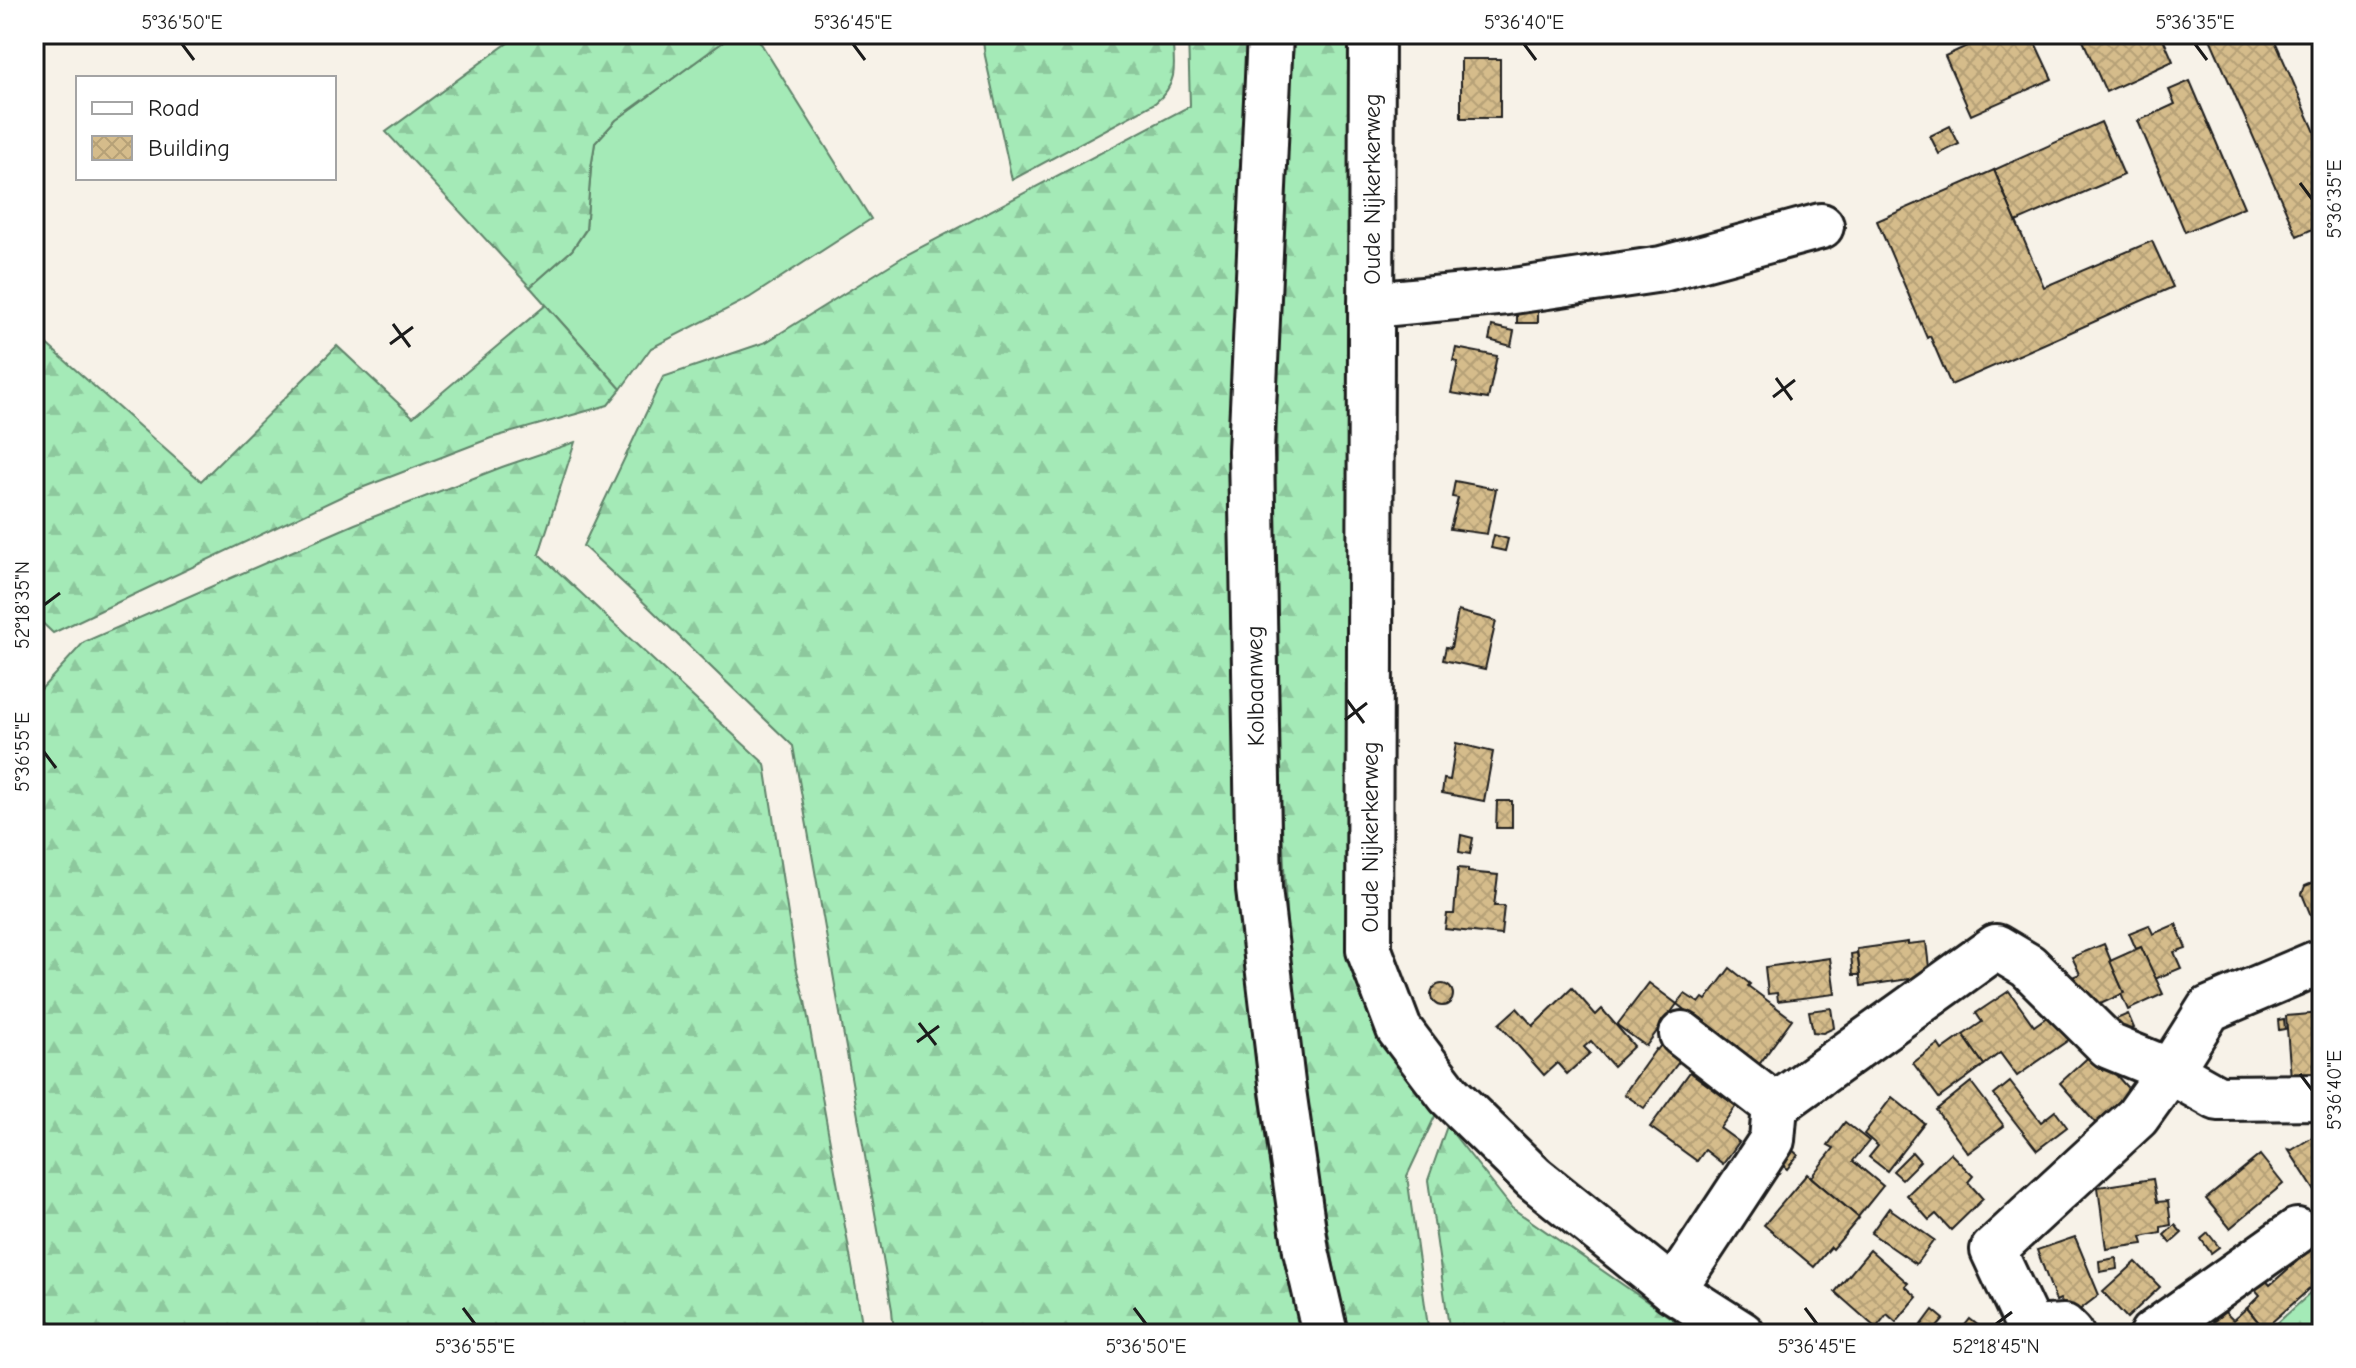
<svg xmlns="http://www.w3.org/2000/svg" width="2356" height="1368" font-family="'Comic Neue',sans-serif">
  <style>
    .grass { fill: #a4eab7; stroke: #60836a; stroke-width: 2 }
    .forest { fill: url(#forest-firs); stroke: #60836a; stroke-width: 2 }
    .building { fill: url(#building-cross-hatch); stroke: #1c1c1c; stroke-width: 2 }
    .lines { fill: none; stroke-linecap: round; stroke-linejoin: round }
    .minor-casing { stroke: #1c1c1c; stroke-width: 50 }
    .minor { stroke: #fff; stroke-width: 44 }
    .ticks { fill: none; stroke: #1c1c1c; stroke-width: 3 }
    .labels { text-anchor: middle; dominant-baseline: central; stroke-width: 6; stroke-linejoin: round; paint-order: stroke }
    .street-label { font-size: 24px; fill: #1c1c1c; stroke: #fff }
    .neatline { fill: none; stroke: #1c1c1c; stroke-width: 3 }
    .ticks-label { font-size: 20px; text-anchor: middle; fill: #1c1c1c }
  </style>
  <defs>
    <pattern id="forest-firs" width="22" height="20" patternUnits="userSpaceOnUse" patternTransform="scale(2)"><rect width="22" height="20" fill="#a4eab7"/><path d="M5 1l3.5 6h-7zM16 11l3.5 6h-7z" fill="#8dc89d"/></pattern>
    <pattern id="building-cross-hatch" width="8" height="8" patternUnits="userSpaceOnUse" patternTransform="scale(2)"><rect width="8" height="8" fill="#d5bc8b"/><path d="M0 0l8 8M0 8l8-8" fill="none" stroke="#b6a177"/></pattern>
  </defs>
  <rect width="100%" height="100%" fill="#f7f2e8"/>
  <filter id="ink" filterUnits="userSpaceOnUse"><feTurbulence type="fractalNoise" baseFrequency=".0125" numOctaves="2"/><feDisplacementMap in="SourceGraphic" scale="16" xChannelSelector="R" yChannelSelector="G"/><feConvolveMatrix kernelMatrix="1 2 1 2 8 2 1 2 1" color-interpolation-filters="sRGB"/></filter>
  <g filter="url(#ink)">
    <polygon class="grass" points="734,34 755,34 871,219 749,298 651,348 621,389 530,287 572,250 586,230 591,168 595,143 616,120"/>
    <g class="forest">
      <polygon points="520,34 734,34 616,120 595,143 591,168 586,229 572,250 530,287 386,132"/>
      <path d="M982 34H1172C1174 63 1180 83 1155 103L1012 180 985 56Z"/>
      <polygon points="1188,34 1247,34 1245,177 1244,888 1259,1095 1284,1253 1301,1334 894,1334 892,1310 793,746 634,593 583,546 663,377 766,342 906,255 1190,106"/>
      <polygon points="1295,34 1357,34 1350,935 1400,1065 1436,1114 1407,1176 1429,1334 1346,1334 1317,1170 1288,952 1272,609 1284,158"/>
      <polygon points="546,305 621,389 608,405 491,438 351,492 53,633 34,615 34,333 201,481 337,346 413,417"/>
      <polygon points="575,442 539,554 765,764 796,967 805,1001 864,1334 63,1334 34,1305 34,697 84,642 355,524 502,467"/>
      <polygon points="1447,1126 1512,1208 1694,1334 1450,1334 1428,1180"/>
      <polygon points="2322,1283 2322,1334 2265,1334"/>
    </g>
    <g class="building">
      <polygon points="1993,34 2031,34 2052,79 1971,115 1945,56"/>
      <polygon points="2080,34 2161,34 2173,61 2106,92"/>
      <polygon points="2208,34 2272,34 2322,148 2322,225 2297,236"/>
      <rect x="1461" y="59" width="39" height="59"/>
      <polygon points="2190,81 2244,207 2185,232 2138,121 2175,104 2169,90"/>
      <polygon points="2101,122 2124,175 2016,222 1994,170"/>
      <polygon points="1950,126 1959,144 1939,154 1930,136"/>
      <polygon points="1994,170 2044,287 2152,241 2173,287 1951,385 1930,336 1927,338 1877,221"/>
      <polygon points="1538,306 1538,323 1517,323 1517,307"/>
      <polygon points="1492,326 1514,331 1511,346 1489,340"/>
      <polygon points="1456,348 1497,356 1488,399 1451,393 1458,362 1453,361"/>
      <polygon points="1455,481 1496,489 1487,534 1450,529 1458,498 1452,497"/>
      <polygon points="1494,535 1508,539 1505,551 1491,548"/>
      <polygon points="1458,611 1496,621 1485,669 1443,660 1446,647 1451,648"/>
      <polygon points="1456,743 1493,752 1484,801 1442,793 1444,779 1450,780"/>
      <polygon points="1497,801 1512,801 1512,828 1496,828"/>
      <polygon points="1461,835 1473,838 1470,854 1459,852"/>
      <polygon points="1458,868 1468,869 1468,872 1498,875 1494,906 1504,906 1501,935 1445,929 1447,914 1454,914"/>
      <polygon points="2322,879 2322,939 2321,940 2302,894 2305,886"/>
      <polygon points="2176,924 2186,948 2174,952 2181,968 2155,979 2141,947 2136,949 2129,933 2149,925 2153,934"/>
      <polygon points="1908,942 1908,944 1926,942 1930,976 1861,986 1857,949"/>
      <polygon points="2104,944 2124,993 2094,1007 2067,979 2080,974 2072,957"/>
      <polygon points="2141,947 2163,994 2128,1010 2121,994 2124,993 2110,961"/>
      <polygon points="1857,953 1860,975 1853,975 1851,954"/>
      <polygon points="1830,958 1835,994 1778,1001 1777,993 1768,994 1765,967"/>
      <polygon points="1730,968 1750,984 1748,986 1792,1019 1758,1066 1735,1049 1737,1046 1698,1016 1696,1019 1677,1004 1685,994 1699,1003 1703,998 1706,1000"/>
      <polygon points="1649,983 1677,1004 1646,1046 1617,1025"/>
      <circle cx="1442" cy="995" r="11"/>
      <polygon points="1572,988 1596,1015 1602,1009 1634,1046 1613,1066 1591,1041 1584,1047 1590,1053 1567,1074 1557,1063 1544,1075 1499,1024 1517,1008 1533,1026"/>
      <polygon points="2009,991 2034,1026 2051,1014 2070,1039 2017,1076 2000,1053 1984,1065 1963,1035 1982,1022 1976,1013"/>
      <polygon points="1831,1008 1834,1028 1823,1033 1813,1032 1809,1011"/>
      <polygon points="2322,1013 2322,1065 2314,1065 2315,1076 2291,1078 2286,1016"/>
      <polygon points="2128,1014 2134,1028 2120,1034 2114,1020"/>
      <polygon points="2284,1019 2285,1029 2279,1030 2278,1020"/>
      <polygon points="1963,1035 1984,1065 1939,1098 1913,1063 1938,1044 1942,1050"/>
      <polygon points="1668,1044 1681,1059 1644,1108 1624,1094 1656,1049 1657,1050 1661,1045"/>
      <polygon points="2095,1051 2133,1094 2098,1126 2060,1083"/>
      <polygon points="1690,1072 1736,1106 1720,1128 1739,1142 1723,1164 1705,1150 1697,1161 1650,1127"/>
      <polygon points="1971,1082 2004,1126 1968,1153 1936,1110"/>
      <polygon points="2010,1082 2041,1122 2055,1111 2067,1127 2037,1150 1994,1095"/>
      <polygon points="1892,1097 1924,1123 1887,1171 1869,1157 1878,1146 1864,1134"/>
      <polygon points="1845,1122 1869,1141 1853,1161 1883,1186 1858,1217 1811,1177 1834,1148 1828,1145"/>
      <polygon points="2322,1131 2322,1202 2288,1149 2292,1150"/>
      <polygon points="1783,1142 1798,1155 1787,1169 1771,1156"/>
      <polygon points="1912,1152 1920,1161 1902,1179 1893,1171"/>
      <polygon points="1950,1153 1973,1176 1968,1182 1983,1199 1951,1230 1936,1214 1929,1220 1907,1195"/>
      <polygon points="2260,1155 2283,1184 2230,1228 2206,1199"/>
      <polygon points="1807,1174 1859,1218 1833,1249 1831,1247 1814,1267 1764,1225"/>
      <polygon points="2153,1179 2157,1202 2168,1201 2171,1225 2161,1227 2161,1233 2141,1237 2143,1244 2106,1249 2098,1187"/>
      <polygon points="1889,1208 1934,1240 1916,1264 1871,1233"/>
      <polygon points="2175,1225 2182,1233 2171,1243 2164,1235"/>
      <polygon points="2208,1233 2219,1247 2211,1253 2201,1239"/>
      <polygon points="2075,1237 2099,1295 2070,1317 2060,1299 2056,1301 2037,1250"/>
      <polygon points="2322,1239 2322,1278 2264,1329 2247,1308 2260,1295 2253,1287 2264,1278 2270,1285"/>
      <polygon points="1870,1250 1908,1283 1905,1286 1917,1297 1896,1322 1887,1314 1876,1328 1835,1292"/>
      <polygon points="2116,1258 2117,1269 2100,1272 2099,1261"/>
      <polygon points="2136,1262 2160,1287 2127,1318 2103,1292"/>
      <polygon points="2247,1308 2264,1329 2259,1334 2216,1334 2220,1330 2213,1322 2225,1312 2233,1320"/>
      <polygon points="1933,1310 1944,1319 1931,1334 1921,1326"/>
      <polygon points="1970,1319 1989,1334 1958,1334"/>
    </g>
    <g class="lines">
      <g class="minor-casing">
        <g id="minor">
          <polyline points="1270,34 1251,451 1259,889 1282,1083 1306,1251 1325,1334"/>
          <polyline points="1372,34 1369,950 1399,1029 1449,1095 1534,1178 1673,1290 1742,1334"/>
          <polyline points="1371,305 1507,292 1662,269 1821,226"/>
          <polyline points="1775,1106 1996,947 2028,966 2109,1046 2170,1071 2218,1098 2322,1097"/>
          <polyline points="1673,1290 1772,1140 1775,1106 1682,1034"/>
          <polyline points="2030,1329 2064,1327 2071,1334"/>
          <polyline points="2029,1334 2030,1329 1993,1250 2137,1117 2170,1071 2209,1009 2322,961"/>
          <polyline points="2152,1334 2297,1231"/>
        </g>
      </g>
      <use href="#minor" class="minor"/>
    </g>
  </g>
  <path class="ticks" d="M182 44 194 60M853 44 865 60M1524 44 1536 60M2195 44 2207 60M2300 183 2312 199M393 324 410 347M390 344 413 327M1776 378 1792 400M1773 397 1795 380M44 605 60 593M1347 700 1364 723M1345 720 1367 703M44 752 56 768M919 1023 936 1045M917 1042 939 1026M2300 1074 2312 1090M463 1308 475 1324M1134 1308 1146 1324M1805 1308 1817 1324M1996 1324 2012 1312"/>
  <g class="labels">
    <g class="street-label">
      <text transform="translate(1372 189) rotate(-90)">Oude Nijkerkerweg</text>
      <text transform="translate(1255 686) rotate(-91)">Kolbaanweg</text>
      <text transform="translate(1370 837) rotate(-90)">Oude Nijkerkerweg</text>
    </g>
  </g>
  <rect width="2356" height="1368" fill="none" stroke="#fff" stroke-width="88"/>
  <rect x="76" y="76" width="260" height="104" fill="#ffffff" stroke="#a4a4a4" stroke-width="2"/>
  <rect x="92" y="102" width="40" height="12" fill="#ffffff" stroke="#a4a4a4" stroke-width="2"/>
  <text x="148" y="116" font-size="24" fill="#1c1c1c">Road</text>
  <rect x="92" y="136" width="40" height="24" fill="url(#building-cross-hatch)" stroke="#a4a4a4" stroke-width="2"/>
  <text x="148" y="156" font-size="24" fill="#1c1c1c">Building</text>
  <rect x="44" y="44" width="2268" height="1280" class="neatline"/>
  <g class="ticks-label">
    <text x="182" y="29">5°36'50"E</text>
    <text x="853" y="29">5°36'45"E</text>
    <text x="1524" y="29">5°36'40"E</text>
    <text x="2195" y="29">5°36'35"E</text>
    <text transform="translate(2334 199) rotate(-90)" y="7">5°36'35"E</text>
    <text transform="translate(22 605) rotate(-90)" y="7">52°18'35"N</text>
    <text transform="translate(22 752) rotate(-90)" y="7">5°36'55"E</text>
    <text transform="translate(2334 1090) rotate(-90)" y="7">5°36'40"E</text>
    <text x="475" y="1353">5°36'55"E</text>
    <text x="1146" y="1353">5°36'50"E</text>
    <text x="1817" y="1353">5°36'45"E</text>
    <text x="1996" y="1353">52°18'45"N</text>
  </g>
</svg>
